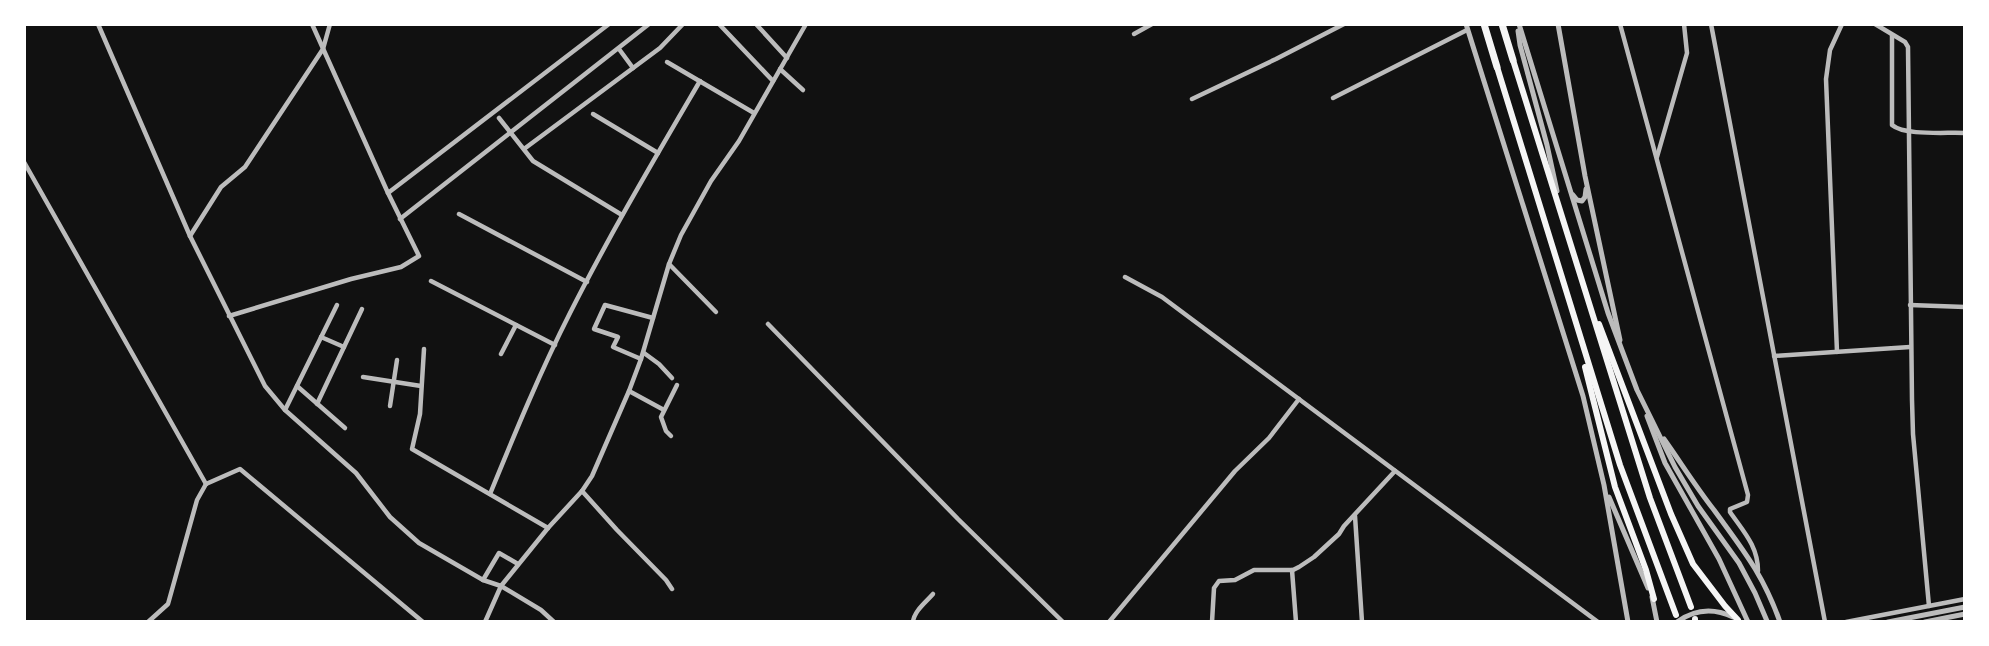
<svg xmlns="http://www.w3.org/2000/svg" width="1989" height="646" font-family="Raleway,sans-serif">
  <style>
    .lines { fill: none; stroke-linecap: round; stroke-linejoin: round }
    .minor { stroke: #bcbcbc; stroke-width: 4.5 }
    .tertiary { stroke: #bcbcbc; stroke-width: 5 }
    .primary { stroke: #f5f5f5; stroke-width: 6 }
    .motorway { stroke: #f5f5f5; stroke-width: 7 }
  </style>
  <rect width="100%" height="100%" fill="#111"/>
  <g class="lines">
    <g class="minor">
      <polyline points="98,24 190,236 265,386 285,410 356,473 390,517 419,543 483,580 501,586 541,610 554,622"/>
      <polyline points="719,24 773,81"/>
      <polyline points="756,24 787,58"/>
      <path d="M1620 24 1748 495 1747 502 1730 509V512C1743 531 1758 546 1758 571"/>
      <polyline points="1711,24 1825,622"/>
      <polyline points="1875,24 1905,42 1908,47 1912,400 1913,434 1929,606"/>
      <polyline points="1134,34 1152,24"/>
      <path d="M1892 35V125C1905 136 1946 132 1965 133"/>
      <polyline points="619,49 633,68"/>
      <polyline points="667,62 754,113"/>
      <polyline points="780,69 803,90"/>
      <polyline points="1333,98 1467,30"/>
      <polyline points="1192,99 1276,59 1344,24"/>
      <polyline points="593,114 658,153"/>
      <polyline points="499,118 533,161 622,215"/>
      <polyline points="524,149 660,48 683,24"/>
      <polyline points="1657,157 1687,53 1684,24"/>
      <polyline points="24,162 206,484"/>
      <polyline points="388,193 609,24"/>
      <polyline points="459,214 587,282"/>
      <polyline points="400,219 649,24"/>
      <polyline points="190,236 221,187 245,167 323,49 330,24"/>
      <polyline points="669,264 716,312"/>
      <polyline points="1125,277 1162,297 1598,622"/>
      <polyline points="431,281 555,345"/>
      <polyline points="1910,305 1965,307"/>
      <polyline points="229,316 351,279 401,267 419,256 388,193 312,24"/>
      <polyline points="768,324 958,519 1063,622"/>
      <polyline points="321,337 344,347"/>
      <polyline points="424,349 420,414 412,449 548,528"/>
      <polyline points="1837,352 1826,79 1830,50 1842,24"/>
      <polyline points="644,353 659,364 672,378"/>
      <polyline points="501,354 516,325"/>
      <polyline points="1774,356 1910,347"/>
      <polyline points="641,359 613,347 618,337 594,329 605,305 653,318"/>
      <polyline points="363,377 421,386"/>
      <polyline points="297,386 345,428"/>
      <polyline points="629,391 664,410"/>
      <polyline points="317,404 362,309"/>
      <polyline points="390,406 397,360"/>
      <polyline points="285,410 337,305"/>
      <polyline points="671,436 666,431 661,417 677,385"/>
      <polyline points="206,484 240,469 423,622"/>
      <polyline points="582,491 617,530 666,580 672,589"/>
      <path d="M490 494C515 433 540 372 570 313 610 234 655 158 700 81"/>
      <polyline points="1355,516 1362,622"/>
      <polyline points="1292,570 1296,622"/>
      <polyline points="483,580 499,553 518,564"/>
      <polyline points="148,622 168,604 197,500 206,484"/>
      <polyline points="485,622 501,586 548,528 582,491 592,476 629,391 641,359 669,264 681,235 711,181 739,141 806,24"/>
      <path d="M913 622C914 611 926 602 933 594"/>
      <polyline points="1109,622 1235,471 1269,438 1299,399"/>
      <polyline points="1212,622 1214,588 1219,581 1235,580 1254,570 1293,570 1299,567 1314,557 1339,534 1344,526 1395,471"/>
      <polyline points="1846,622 1965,599"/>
    </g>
    <g class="tertiary">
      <polyline points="1466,24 1583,396 1604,485 1628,622"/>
      <polyline points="1519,24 1608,313 1637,390 1675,467 1698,506 1739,563 1755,593 1767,621"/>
      <polyline points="1558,24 1585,176 1620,340"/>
      <polyline points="1518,31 1520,45 1547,145 1557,191"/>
      <polyline points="1573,195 1577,200 1582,201 1585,197 1586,189"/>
      <polyline points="1647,416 1665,463 1719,559 1748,622"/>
      <path d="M1664 439C1681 463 1696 487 1714 510 1743 550 1763 574 1780 622"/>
      <polyline points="1609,497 1648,588"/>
      <polyline points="1652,597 1657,622"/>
      <path d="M1677 622C1695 609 1714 608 1733 617"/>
      <polyline points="1888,622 1965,607"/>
      <polyline points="1925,622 1965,614"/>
    </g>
    <g class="primary">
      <polyline points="1513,60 1650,498 1691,607"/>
      <polyline points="1497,67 1620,465 1676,615"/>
      <polyline points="1599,324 1671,514 1693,564 1725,606 1738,620"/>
      <polyline points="1585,367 1615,487 1646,570 1654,599"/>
      <polyline points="1695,619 1695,622"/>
    </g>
    <g class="motorway">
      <polyline points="1484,24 1497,67"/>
      <polyline points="1502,24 1513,60"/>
    </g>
  </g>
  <rect width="1989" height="646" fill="none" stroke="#ffffff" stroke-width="52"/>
</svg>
